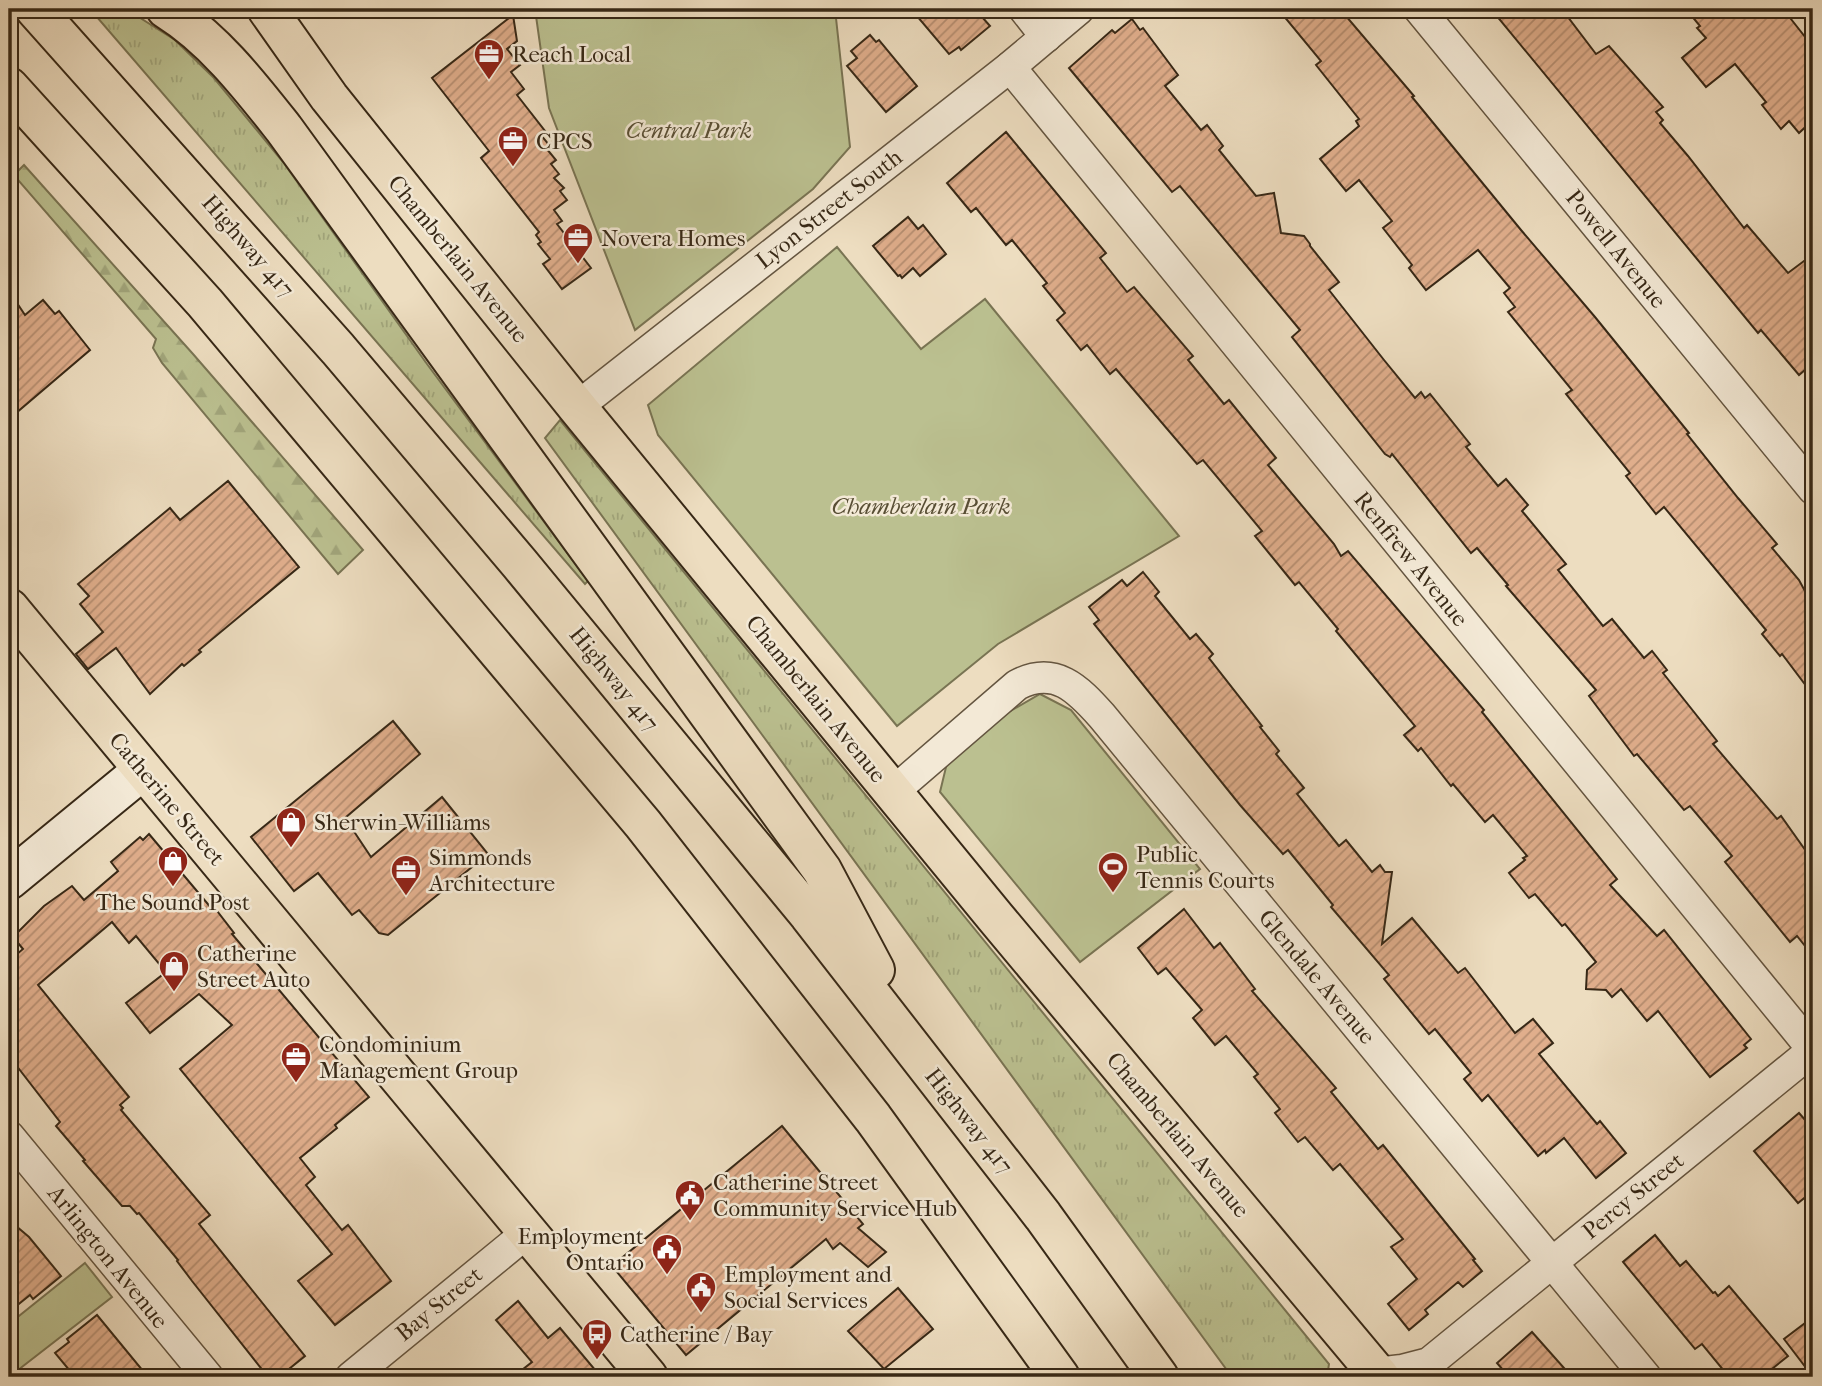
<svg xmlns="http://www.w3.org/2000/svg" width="1822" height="1386" font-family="'IM FELL French Canon',serif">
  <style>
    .grass { fill: url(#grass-tufts); stroke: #797453; stroke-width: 2 }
    .forest { fill: url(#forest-firs); stroke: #797453; stroke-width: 2 }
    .park { fill: #bbc090; stroke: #797453; stroke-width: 2 }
    .building { fill: url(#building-hatch); stroke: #372816; stroke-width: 2 }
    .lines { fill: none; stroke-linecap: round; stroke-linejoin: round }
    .street-casing { stroke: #645540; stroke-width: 33 }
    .secondary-casing { stroke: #372816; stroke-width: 42 }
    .primary-casing { stroke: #372816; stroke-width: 42 }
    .highway-casing { stroke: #372816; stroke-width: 42 }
    .street { stroke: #f3e9d6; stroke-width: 30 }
    .secondary { stroke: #f3e9d6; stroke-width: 38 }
    .primary { stroke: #edddc0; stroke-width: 38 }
    .highway { stroke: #edddc0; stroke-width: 38 }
    .labels { text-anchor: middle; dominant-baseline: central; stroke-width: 5; stroke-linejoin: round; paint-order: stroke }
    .poi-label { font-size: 23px; fill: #372816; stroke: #f3e9d6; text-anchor: start }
    .park-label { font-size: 23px; font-style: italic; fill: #584e34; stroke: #f3e9d6 }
    .street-label { font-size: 23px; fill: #372816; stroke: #f3e9d6 }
  </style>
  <defs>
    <pattern id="grass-tufts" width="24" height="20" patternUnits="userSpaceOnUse" patternTransform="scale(1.75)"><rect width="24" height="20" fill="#bbc090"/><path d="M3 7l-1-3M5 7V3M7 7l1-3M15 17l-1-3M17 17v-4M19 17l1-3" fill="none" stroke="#a1a57b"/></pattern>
    <pattern id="forest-firs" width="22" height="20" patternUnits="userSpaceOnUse" patternTransform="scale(1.75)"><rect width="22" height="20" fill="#bbc090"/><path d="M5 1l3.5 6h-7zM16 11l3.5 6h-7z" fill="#a1a57b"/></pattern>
    <pattern id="building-hatch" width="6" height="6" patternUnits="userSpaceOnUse" patternTransform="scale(1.75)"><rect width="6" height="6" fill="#e0ae8c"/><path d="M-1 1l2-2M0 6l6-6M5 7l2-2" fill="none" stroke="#b68e71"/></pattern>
  </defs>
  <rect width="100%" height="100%" fill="#edddc0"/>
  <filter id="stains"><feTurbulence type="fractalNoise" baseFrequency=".00286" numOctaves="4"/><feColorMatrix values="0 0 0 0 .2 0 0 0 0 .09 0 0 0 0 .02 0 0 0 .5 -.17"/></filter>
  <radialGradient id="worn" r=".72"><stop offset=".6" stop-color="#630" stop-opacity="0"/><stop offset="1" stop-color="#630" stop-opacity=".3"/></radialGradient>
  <g class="grass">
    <polygon points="90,9 126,9 175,40 214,78 283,162 427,364 588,581 585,584"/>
    <polygon points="560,420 1329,1364 1327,1377 1232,1377 545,438"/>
  </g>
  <polygon class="forest" points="24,165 193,354 363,550 338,574 162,363 153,348 156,339 18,180 18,171"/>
  <g class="park">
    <polygon points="535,9 835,9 850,147 813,189 635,330 549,108"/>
    <polygon points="837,247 921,349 985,299 1179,536 998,644 897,726 658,435 648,405"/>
    <polygon points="1040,694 1071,710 1200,869 1080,962 940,792 947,763 1007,713"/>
    <polygon points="85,1263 112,1297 9,1377 9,1324"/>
  </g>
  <g class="building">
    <polygon points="911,9 975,9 990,26 961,50 959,47 949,54"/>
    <polygon points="1278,9 1340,9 1414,96 1412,97 1521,230 1595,317 1689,433 1687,434 1738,498 1777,544 1772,548 1799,580 1813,606 1813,695 1782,654 1780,656 1762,634 1766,630 1664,507 1656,514 1626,476 1630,473 1566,394 1572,390 1508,312 1515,307 1504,293 1510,288 1478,250 1426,290 1409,268 1412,265 1383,228 1392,221 1359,180 1346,191 1320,159 1359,126 1356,121 1359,119 1316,65 1321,61"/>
    <polygon points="1491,9 1553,9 1559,16 1564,12 1596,54 1609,46 1663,107 1656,112 1663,120 1660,123 1688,156 1744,228 1747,225 1788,273 1808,258 1813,290 1813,308 1809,312 1813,317 1813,363 1799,375 1761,330 1758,333"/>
    <polygon points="1686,9 1783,9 1813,47 1813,120 1799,133 1789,121 1781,129 1762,105 1766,102 1735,64 1706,87 1682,58 1706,38 1697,28 1700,26"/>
    <polygon points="513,15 517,41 507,49 520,65 511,72 524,89 517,95 545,131 541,135 549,145 546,148 556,160 551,164 559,174 554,178 564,188 560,191 567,200 554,210 562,221 557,224 591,268 562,289 543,264 550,259 538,244 541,242 536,235 539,232 481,158 489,151 432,78"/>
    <polygon points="1132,19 1140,30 1143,28 1178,75 1165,86 1201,130 1207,125 1223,146 1219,150 1256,196 1274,193 1281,233 1304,236 1310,244 1310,246 1339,282 1329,290 1384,360 1415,398 1421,392 1425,398 1430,394 1470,444 1466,447 1498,486 1506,479 1528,505 1522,511 1566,564 1558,570 1603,626 1612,619 1644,658 1652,651 1667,670 1663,673 1717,741 1713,744 1777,819 1781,816 1813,861 1813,956 1797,936 1790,942 1725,862 1732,856 1690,806 1684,810 1637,754 1634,756 1589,696 1596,690 1506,586 1508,585 1477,548 1471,553 1392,454 1390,457 1385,454 1292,337 1300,330 1180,186 1172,192 1069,68 1112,30 1115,33"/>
    <polygon points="870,35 876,42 879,40 917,86 886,112 847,66 857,58 851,51"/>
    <polygon points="1006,132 1106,253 1100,258 1127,292 1134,287 1193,356 1188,360 1224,404 1229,400 1276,458 1268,465 1334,544 1341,556 1348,551 1484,710 1482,712 1617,879 1610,885 1657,936 1664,930 1751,1039 1744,1045 1747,1048 1710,1077 1658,1011 1647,1021 1621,989 1612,997 1606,990 1586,989 1587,970 1596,962 1565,924 1562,926 1535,894 1529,898 1509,873 1525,860 1523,858 1527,856 1493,815 1485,822 1453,784 1451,786 1421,748 1418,751 1404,735 1415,726 1336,631 1338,629 1299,582 1295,585 1255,536 1262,531 1203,460 1197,464 1116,369 1110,374 1087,345 1081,350 1057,320 1065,313 1043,286 1047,283 1012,240 1006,245 976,208 971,212 947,183"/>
    <polygon points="908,217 918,229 923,225 946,254 920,276 913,268 902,278 900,275 898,276 873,246"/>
    <polygon points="9,291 25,315 43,300 55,314 59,311 90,350 9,419"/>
    <polygon points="228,481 299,567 199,650 201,652 184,666 182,664 150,694 116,648 88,669 76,654 103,632 80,604 89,596 78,584 170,508 180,520"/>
    <polygon points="1143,572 1159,592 1155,596 1190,639 1196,634 1213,654 1209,658 1262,726 1260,727 1279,751 1276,754 1304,788 1297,794 1339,846 1346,840 1372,872 1380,865 1385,872 1392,872 1382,944 1412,918 1458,973 1465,968 1515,1033 1533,1019 1553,1043 1539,1054 1597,1124 1600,1121 1626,1153 1596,1178 1564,1138 1546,1153 1545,1150 1538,1156 1488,1095 1482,1101 1464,1079 1471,1073 1435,1029 1429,1034 1384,979 1389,975 1331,907 1333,905 1288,850 1283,854 1240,805 1094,624 1099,620 1089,607 1122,580 1127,586"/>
    <polygon points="393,721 420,754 345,818 371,857 442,797 488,854 388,935 379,933 359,910 352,915 318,873 294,891 251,837"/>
    <polygon points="149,834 212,909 214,907 234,933 232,934 369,1097 335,1125 337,1128 300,1158 315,1177 306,1185 342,1230 348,1225 391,1281 335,1325 298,1281 332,1254 180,1069 232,1025 199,994 150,1033 126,1003 166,972 136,936 129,943 112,922 38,985 129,1097 120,1105 123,1108 121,1110 210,1215 199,1224 305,1356 279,1377 268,1377 192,1281 177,1261 178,1260 139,1213 137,1214 130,1206 122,1206 83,1161 85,1160 56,1126 60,1122 9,1056 9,961 23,949 13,937 44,906 72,886 84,900 118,871 111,862 140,837 143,840"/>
    <polygon points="1184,909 1214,948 1220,943 1255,989 1252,991 1336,1088 1331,1092 1378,1149 1383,1145 1475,1259 1473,1260 1482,1271 1463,1287 1458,1282 1425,1310 1428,1314 1409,1330 1388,1304 1417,1279 1391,1247 1403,1239 1340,1164 1333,1170 1305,1137 1298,1142 1275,1113 1280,1109 1254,1077 1258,1074 1226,1036 1215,1045 1193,1018 1202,1010 1166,968 1158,974 1138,948"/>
    <polygon points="1799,1113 1813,1129 1813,1191 1798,1203 1754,1151"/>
    <polygon points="782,1126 863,1224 858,1228 886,1252 868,1267 840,1243 833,1249 826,1239 686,1355 612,1266"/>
    <polygon points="9,1220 29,1237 61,1276 33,1299 30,1295 9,1312"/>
    <polygon points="1655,1235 1680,1266 1686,1261 1713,1293 1715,1292 1718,1296 1729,1286 1788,1356 1762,1377 1729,1377 1702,1344 1695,1349 1623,1262"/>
    <polygon points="898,1288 933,1329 884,1369 848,1331"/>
    <polygon points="518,1301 548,1338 560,1328 601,1377 513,1377 532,1362 496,1320"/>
    <polygon points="97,1315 148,1377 75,1377 55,1353 69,1342 67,1339"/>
    <polygon points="1813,1317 1813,1377 1784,1339"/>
    <polygon points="1532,1332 1572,1377 1509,1377 1497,1363"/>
  </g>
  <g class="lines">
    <g class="street-casing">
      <g id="street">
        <polyline points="1024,9 1046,37"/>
        <polyline points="1419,9 1813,489"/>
        <polyline points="1010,67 1813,1050"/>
        <polyline points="577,407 1010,67 1079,9"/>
        <path d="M893 792 1017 685C1055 665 1078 689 1102 716L1646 1377"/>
        <polyline points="9,1136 208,1377"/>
        <polyline points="1376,1373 1402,1370 1429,1363 1813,1050"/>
        <polyline points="351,1377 528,1232"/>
      </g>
    </g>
    <g class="secondary-casing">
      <polyline id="secondary" points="9,880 143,770"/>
    </g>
    <g class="primary-casing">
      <g id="primary">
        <polyline points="267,9 329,97 577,407 996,918 1380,1377"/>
        <polyline points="9,608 648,1377"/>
      </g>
    </g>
    <g class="highway-casing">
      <g id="highway">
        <polyline points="35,9 338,349 520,564 809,915 1043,1216 1159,1377"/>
        <path d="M166 9C214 39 250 86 284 129L822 870 875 970"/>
        <polyline points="9,87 205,303 643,824 873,1118 1060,1377"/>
      </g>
    </g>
    <use href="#street" class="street"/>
    <use href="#secondary" class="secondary"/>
    <use href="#primary" class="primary"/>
    <use href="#highway" class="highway"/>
  </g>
  <defs>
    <g id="office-pin" transform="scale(1.575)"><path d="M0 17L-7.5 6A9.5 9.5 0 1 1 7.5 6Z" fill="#8f2418" stroke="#f3e9d6"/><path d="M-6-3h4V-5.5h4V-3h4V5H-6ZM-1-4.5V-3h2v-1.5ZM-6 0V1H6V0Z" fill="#fff"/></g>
    <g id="shop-pin" transform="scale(1.575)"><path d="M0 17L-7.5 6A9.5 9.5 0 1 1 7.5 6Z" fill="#8f2418" stroke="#f3e9d6"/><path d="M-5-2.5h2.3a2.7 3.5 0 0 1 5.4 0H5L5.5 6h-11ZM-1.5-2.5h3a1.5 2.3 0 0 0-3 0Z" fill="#fff"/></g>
    <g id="stadium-pin" transform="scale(1.575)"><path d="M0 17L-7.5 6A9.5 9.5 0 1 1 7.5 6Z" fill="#8f2418" stroke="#f3e9d6"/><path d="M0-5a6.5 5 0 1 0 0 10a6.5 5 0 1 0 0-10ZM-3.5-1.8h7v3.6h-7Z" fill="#fff"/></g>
    <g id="civic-pin" transform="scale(1.575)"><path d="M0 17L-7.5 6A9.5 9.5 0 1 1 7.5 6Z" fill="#8f2418" stroke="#f3e9d6"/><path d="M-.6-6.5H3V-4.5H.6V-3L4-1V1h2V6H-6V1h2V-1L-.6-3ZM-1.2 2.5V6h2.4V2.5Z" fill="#fff"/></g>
    <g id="bus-pin" transform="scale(1.575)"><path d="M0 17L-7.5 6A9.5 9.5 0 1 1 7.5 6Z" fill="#8f2418" stroke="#f3e9d6"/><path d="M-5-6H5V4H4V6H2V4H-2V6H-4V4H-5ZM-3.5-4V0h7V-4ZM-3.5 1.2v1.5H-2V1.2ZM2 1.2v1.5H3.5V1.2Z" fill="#fff"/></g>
  </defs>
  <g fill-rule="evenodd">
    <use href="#office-pin" x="489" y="54"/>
    <use href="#office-pin" x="513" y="141"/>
    <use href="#office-pin" x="578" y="238"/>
    <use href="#shop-pin" x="291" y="822"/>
    <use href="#shop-pin" x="173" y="861"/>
    <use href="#stadium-pin" x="1113" y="867"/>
    <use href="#office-pin" x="406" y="870"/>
    <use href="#shop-pin" x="174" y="966"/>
    <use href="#office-pin" x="296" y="1057"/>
    <use href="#civic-pin" x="690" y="1195"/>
    <use href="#civic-pin" x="667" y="1249"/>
    <use href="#civic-pin" x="701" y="1287"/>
    <use href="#bus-pin" x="597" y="1334"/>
  </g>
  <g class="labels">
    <g class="poi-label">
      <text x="512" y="54">Reach Local</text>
      <text x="536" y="141">CPCS</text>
      <text x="601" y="238">Novera Homes</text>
      <text x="314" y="822">Sherwin-Williams</text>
      <text x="1136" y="854">Public<tspan x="1136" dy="26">Tennis Courts</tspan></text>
      <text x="429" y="857">Simmonds<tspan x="429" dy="26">Architecture</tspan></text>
      <text x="173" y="902" text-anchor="middle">The Sound Post</text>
      <text x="197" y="953">Catherine<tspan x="197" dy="26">Street Auto</tspan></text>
      <text x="319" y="1044">Condominium<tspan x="319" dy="26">Management Group</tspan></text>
      <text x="713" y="1182">Catherine Street<tspan x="713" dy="26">Community Service Hub</tspan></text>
      <text x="644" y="1236" text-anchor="end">Employment<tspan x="644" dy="26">Ontario</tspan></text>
      <text x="724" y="1274">Employment and<tspan x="724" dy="26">Social Services</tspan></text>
      <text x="620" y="1334">Catherine / Bay</text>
    </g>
    <g class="park-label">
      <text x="689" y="130">Central Park</text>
      <text x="921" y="506">Chamberlain Park</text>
    </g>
    <g class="street-label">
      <text transform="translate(829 209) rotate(-38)">Lyon Street South</text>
      <text transform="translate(248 246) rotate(49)">Highway 417</text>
      <text transform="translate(1616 249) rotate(51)">Powell Avenue</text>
      <text transform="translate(458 259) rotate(51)">Chamberlain Avenue</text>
      <text transform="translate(1411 559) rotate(51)">Renfrew Avenue</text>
      <text transform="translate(614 679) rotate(51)">Highway 417</text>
      <text transform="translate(816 699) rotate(51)">Chamberlain Avenue</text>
      <text transform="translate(167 799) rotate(50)">Catherine Street</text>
      <text transform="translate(1317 977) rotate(50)">Glendale Avenue</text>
      <text transform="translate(969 1121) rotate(52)">Highway 417</text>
      <text transform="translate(1178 1135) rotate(50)">Chamberlain Avenue</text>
      <text transform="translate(1633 1196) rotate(-39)">Percy Street</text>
      <text transform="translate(108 1257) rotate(51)">Arlington Avenue</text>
      <text transform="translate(439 1304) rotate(-39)">Bay Street</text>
    </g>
  </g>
  <rect width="1822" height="1386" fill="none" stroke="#edddc0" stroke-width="35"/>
  <rect x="10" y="10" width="1801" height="1365" fill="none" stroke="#372816" stroke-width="3.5"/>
  <rect x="18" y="18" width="1787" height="1351" fill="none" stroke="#372816" stroke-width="2"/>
  <rect width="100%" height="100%" filter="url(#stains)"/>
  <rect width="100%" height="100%" fill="url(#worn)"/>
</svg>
